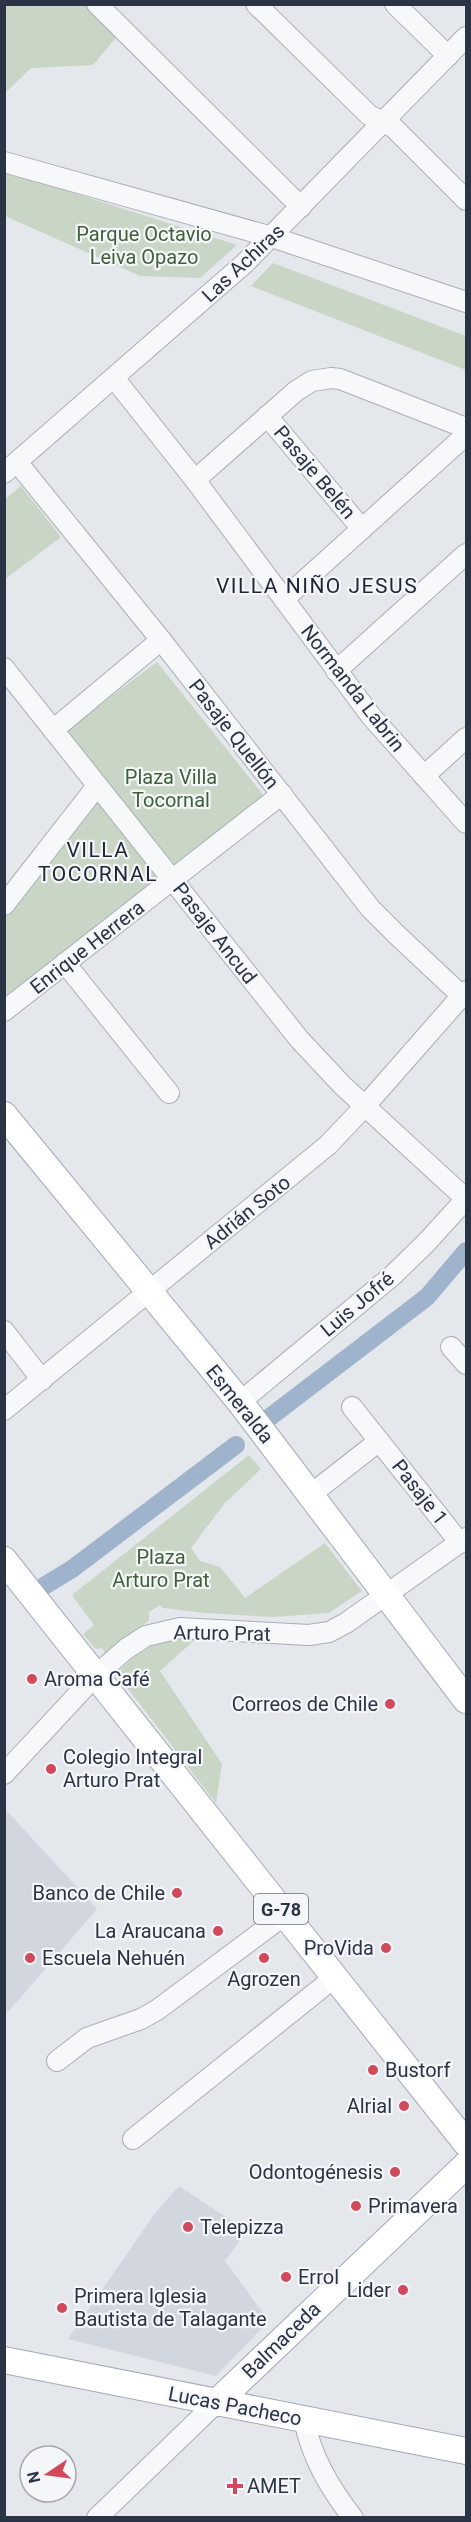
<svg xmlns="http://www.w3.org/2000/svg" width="471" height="2522" font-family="Roboto,sans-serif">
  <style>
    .built { fill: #d2d6de }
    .green { fill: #c9d6c5 }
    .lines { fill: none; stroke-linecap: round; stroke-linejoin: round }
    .canal { stroke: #9fb4cc; stroke-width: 18 }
    .minor-casing { stroke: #a9aeb7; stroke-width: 22 }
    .major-casing { stroke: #a3abb8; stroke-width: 28 }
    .minor { stroke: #f7f8fa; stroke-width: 20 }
    .major { stroke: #fff; stroke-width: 26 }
    .poi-dot { fill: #d1495b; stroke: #f4f6f9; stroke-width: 2 }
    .labels { text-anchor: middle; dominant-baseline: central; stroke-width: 4.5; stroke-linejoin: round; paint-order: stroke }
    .shield { fill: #f4f6f9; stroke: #676e7b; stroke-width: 1.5 }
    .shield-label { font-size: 18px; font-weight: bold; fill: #2b3445 }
    .park-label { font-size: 20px; fill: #3f6138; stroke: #f4f6f9 }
    .street-label { font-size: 20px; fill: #2b3445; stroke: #f4f6f9 }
    .poi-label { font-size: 20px; fill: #2b3445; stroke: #f4f6f9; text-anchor: start }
    .neighbourhood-label { font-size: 21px; letter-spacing: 1.5px; fill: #1d2536; stroke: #f4f6f9 }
  </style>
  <rect width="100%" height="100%" fill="#e4e7ec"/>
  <g class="built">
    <polygon points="5,1809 97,1909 8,2012 4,2008"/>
    <polygon points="179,2186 247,2231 225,2261 269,2321 216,2376 68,2339 156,2212"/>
  </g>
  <g class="green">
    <polygon points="4,5 89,5 119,34 93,65 31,68 5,93"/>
    <polygon points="5,171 237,245 200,278 140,276 5,216"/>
    <polygon points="273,263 466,336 466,370 251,286"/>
    <polygon points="21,486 61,537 5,579 5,499"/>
    <polygon points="157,662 268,801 5,997 5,917 102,783 63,732"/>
    <polygon points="249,1455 261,1469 224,1504 191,1548 200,1561 220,1567 245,1598 325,1543 362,1591 329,1613 273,1617 205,1613 163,1608 160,1605 149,1612 149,1620 108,1658 102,1648 96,1649 83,1634 94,1625 72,1595"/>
    <polygon points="200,1635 160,1671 222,1764 216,1803 119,1677 120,1670 137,1654 168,1637"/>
  </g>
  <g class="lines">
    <g class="canal">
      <polyline points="270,1417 427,1297 466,1251"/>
      <polyline points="44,1586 72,1569 236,1445"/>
    </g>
    <g class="minor-casing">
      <g id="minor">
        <polyline points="97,4 301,207"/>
        <polyline points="256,4 369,115 393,127 466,200"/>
        <polyline points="395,4 448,56"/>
        <polyline points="4,162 272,237 466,302"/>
        <polyline points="114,378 195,480 371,716 466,823"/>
        <polyline points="267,416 362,529"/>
        <polyline points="17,462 161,640 370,908 397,935 462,996"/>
        <polyline points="4,473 245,263 466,37"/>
        <polyline points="195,480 296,391 312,381 331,378 340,379 466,428"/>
        <polyline points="284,599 466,435"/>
        <polyline points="4,668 299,1039 342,1085 466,1199"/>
        <polyline points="336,671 466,554"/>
        <polyline points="53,730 161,640"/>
        <polyline points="424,776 466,738"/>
        <polyline points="4,905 97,786"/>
        <polyline points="65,963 169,1093"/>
        <polyline points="4,1011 282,794"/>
        <polyline points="4,1331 42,1380"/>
        <polyline points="451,1347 466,1364"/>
        <polyline points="240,1402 392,1276 426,1243 466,1199"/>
        <polyline points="352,1407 460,1543"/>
        <polyline points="4,1410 328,1145 365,1106 466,991"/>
        <polyline points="310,1495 379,1441"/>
        <polyline points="4,1774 96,1675 126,1649 146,1636 180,1628 309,1635 329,1632 346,1623 466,1538"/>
        <polyline points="57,2061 87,2038 141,2019 157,2010 286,1914"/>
        <polyline points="133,2139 335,1977"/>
        <path d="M304 2420C312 2458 329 2487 353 2518"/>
        <polyline points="97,2518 216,2403"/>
      </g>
    </g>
    <g class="major-casing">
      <g id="major">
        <polyline points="4,1115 240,1402 466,1700"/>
        <polyline points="4,1560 466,2143"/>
        <polyline points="4,2360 466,2451"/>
        <polyline points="216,2403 466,2165"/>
      </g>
    </g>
    <use href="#minor" class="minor"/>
    <use href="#major" class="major"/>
  </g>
  <g class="poi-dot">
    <circle cx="32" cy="1679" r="6"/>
    <circle cx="390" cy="1704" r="6"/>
    <circle cx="51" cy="1769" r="6"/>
    <circle cx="177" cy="1893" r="6"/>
    <circle cx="218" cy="1931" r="6"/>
    <circle cx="386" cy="1948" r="6"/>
    <circle cx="30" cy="1958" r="6"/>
    <circle cx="264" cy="1958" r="6"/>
    <circle cx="373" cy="2070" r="6"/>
    <circle cx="404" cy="2106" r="6"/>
    <circle cx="395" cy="2172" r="6"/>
    <circle cx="356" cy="2206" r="6"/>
    <circle cx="188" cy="2227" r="6"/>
    <circle cx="286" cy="2277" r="6"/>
    <circle cx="403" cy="2290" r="6"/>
    <circle cx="62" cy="2308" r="6"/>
    <path d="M232 2477h6v6h6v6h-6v6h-6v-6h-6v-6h6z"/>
  </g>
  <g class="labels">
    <rect class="shield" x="254" y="1894" width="54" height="30" rx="4.5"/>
    <g class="shield-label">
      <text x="281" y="1909">G-78</text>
    </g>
    <g class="park-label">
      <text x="144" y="234">Parque Octavio<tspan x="144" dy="23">Leiva Opazo</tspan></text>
      <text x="171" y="777">Plaza Villa<tspan x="171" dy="23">Tocornal</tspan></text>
      <text x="161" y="1557">Plaza<tspan x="161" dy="23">Arturo Prat</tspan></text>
    </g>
    <g class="street-label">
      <text transform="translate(243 263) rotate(-43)">Las Achiras</text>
      <text transform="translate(315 472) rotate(50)">Pasaje Belén</text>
      <text transform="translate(353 688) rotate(52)">Normanda Labrin</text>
      <text transform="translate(234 734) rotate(52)">Pasaje Quellón</text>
      <text transform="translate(215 933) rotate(52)">Pasaje Ancud</text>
      <text transform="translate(87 947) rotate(-38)">Enrique Herrera</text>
      <text transform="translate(247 1212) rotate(-39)">Adrián Soto</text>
      <text transform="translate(357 1304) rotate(-40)">Luis Jofré</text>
      <text transform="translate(240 1404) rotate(51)">Esmeralda</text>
      <text transform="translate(420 1492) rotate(52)">Pasaje 1</text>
      <text transform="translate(222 1633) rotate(1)">Arturo Prat</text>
      <text transform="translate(281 2340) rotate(-44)">Balmaceda</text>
      <text transform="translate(235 2406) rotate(11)">Lucas Pacheco</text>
    </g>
    <g class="poi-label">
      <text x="44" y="1679">Aroma Café</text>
      <text x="378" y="1704" text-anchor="end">Correos de Chile</text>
      <text x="63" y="1757">Colegio Integral<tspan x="63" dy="23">Arturo Prat</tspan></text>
      <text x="165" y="1893" text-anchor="end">Banco de Chile</text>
      <text x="206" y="1931" text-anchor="end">La Araucana</text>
      <text x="374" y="1948" text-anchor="end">ProVida</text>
      <text x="42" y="1958">Escuela Nehuén</text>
      <text x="264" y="1979" text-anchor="middle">Agrozen</text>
      <text x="385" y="2070">Bustorf</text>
      <text x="392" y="2106" text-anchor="end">Alrial</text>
      <text x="383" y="2172" text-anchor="end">Odontogénesis</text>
      <text x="368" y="2206">Primavera</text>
      <text x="200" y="2227">Telepizza</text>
      <text x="298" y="2277">Errol</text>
      <text x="391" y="2290" text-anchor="end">Lider</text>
      <text x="74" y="2296">Primera Iglesia<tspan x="74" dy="23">Bautista de Talagante</tspan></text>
      <text x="247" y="2486">AMET</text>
    </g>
    <g class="neighbourhood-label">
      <text x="317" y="586">VILLA NIÑO JESUS</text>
      <text x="98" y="850">VILLA<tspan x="98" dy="24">TOCORNAL</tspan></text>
    </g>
  </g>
  <rect width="471" height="2522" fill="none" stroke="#2b3445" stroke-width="12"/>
  <g transform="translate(48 2474) rotate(257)"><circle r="28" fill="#f4f6f9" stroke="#a4a8b1" stroke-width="1.5"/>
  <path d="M0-4.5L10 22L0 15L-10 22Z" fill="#d1495b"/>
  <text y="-9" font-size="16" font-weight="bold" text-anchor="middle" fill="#2b3445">N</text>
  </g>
</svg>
